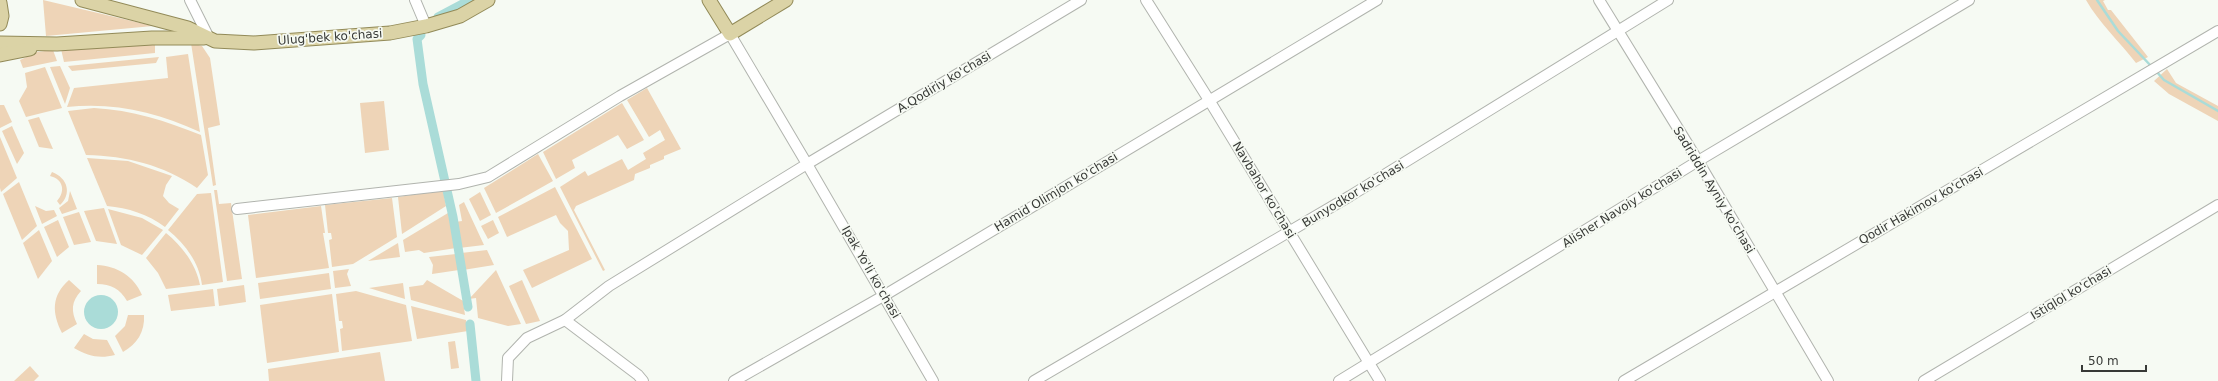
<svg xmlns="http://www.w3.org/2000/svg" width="2218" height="381" font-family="'DejaVu Sans',sans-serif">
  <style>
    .green { fill: #eed4b7 }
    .water { fill: #aadcd8 }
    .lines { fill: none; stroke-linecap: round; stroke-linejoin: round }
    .stream { stroke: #aadcd8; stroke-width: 2.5 }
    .canal { stroke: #aadcd8; stroke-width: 9 }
    .minor-casing { stroke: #b1b4ae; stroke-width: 12 }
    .major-casing { stroke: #928a58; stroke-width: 15 }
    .minor { stroke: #fff; stroke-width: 10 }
    .major { stroke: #dbd3a6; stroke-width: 13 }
    .labels { text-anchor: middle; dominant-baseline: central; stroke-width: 3.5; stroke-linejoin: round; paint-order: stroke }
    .street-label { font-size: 12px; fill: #373936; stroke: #f6faf3 }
  </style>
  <rect width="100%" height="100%" fill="#f6faf3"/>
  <g class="green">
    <polygon points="43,0 153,26 46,36"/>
    <path d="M2086 0H2105L2103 1 2108 10H2111L2148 57 2136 63C2120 42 2099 23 2086 0Z"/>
    <polygon points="155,42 155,53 64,62 61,49"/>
    <polygon points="191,43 202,46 210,58 220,125 208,128 216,185 213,186"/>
    <polygon points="53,50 57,61 23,68 20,60 37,52"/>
    <path d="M188 54 200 132C157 112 114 102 67 107L74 88 168 78 166 57Z"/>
    <polygon points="159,57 156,63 72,71 68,66"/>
    <polygon points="60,66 70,88 65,104 50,67"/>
    <polygon points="45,67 62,108 26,117 19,101 27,87 25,73"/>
    <polygon points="2167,69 2176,83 2218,106 2218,121 2169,94 2154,81"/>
    <polygon points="647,88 681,149 664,156 664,159 650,165 650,168 635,174 634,180 576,206 574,210 605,270 603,271 560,187 585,171 588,176 622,159 628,170 646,159 643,153 665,140 660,130 649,137 627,100"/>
    <polygon points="384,101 389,150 365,153 360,103"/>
    <polygon points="622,103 644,140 627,149 618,135 572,160 575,168 556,179 543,152"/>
    <polygon points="0,105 4,105 12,122 0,128"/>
    <path d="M94 108C132 110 166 121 201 135L208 175 197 188C163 165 127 156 86 155L68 111Z"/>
    <polygon points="39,117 53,149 39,147 28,120"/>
    <polygon points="12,126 24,153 17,164 2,131"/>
    <polygon points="0,137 17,178 1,192 0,188"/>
    <polygon points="538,154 553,181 496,213 484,188"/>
    <path d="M87 158 128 161 172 176 166 185 163 196 169 203 179 209 165 227C148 214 128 208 107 206Z"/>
    <path d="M52 172C68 178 72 194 60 205L57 201C66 191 63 179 50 176Z"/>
    <polygon points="19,182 37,226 22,240 3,194"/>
    <polygon points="555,187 592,259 532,288 523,270 569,250 568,231 560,223 556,215 507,237 498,217"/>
    <polygon points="214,190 217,190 219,204 231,203 242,279 227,281"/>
    <polygon points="443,190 446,206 402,234 398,197"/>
    <polygon points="70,191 77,209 62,214 59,208 68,201"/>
    <polygon points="480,192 491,215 480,221 469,199"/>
    <path d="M211 193 223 282 202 285C199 262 185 244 168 230L197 194Z"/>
    <polygon points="392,198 397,237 353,264 332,267 329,240 332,239 331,233 328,233 325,205"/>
    <polygon points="464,202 484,245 459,248 455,222 462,221 459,205"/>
    <polygon points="35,206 46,211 54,210 57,216 42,224"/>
    <polygon points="321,206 325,233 323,233 329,268 256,278 248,215"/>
    <polygon points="104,208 117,244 96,241 84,211"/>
    <polygon points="108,209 142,218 163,230 142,255 121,245"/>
    <polygon points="79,212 91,242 74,245 63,217"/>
    <polygon points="448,213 456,248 424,253 419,250 405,252 403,240"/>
    <polygon points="58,220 69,247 57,257 44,227"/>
    <polygon points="493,220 499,233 488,239 481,226"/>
    <polygon points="39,230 52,261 38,279 23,243"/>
    <path d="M166 233C182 246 196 264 200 285L166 289 158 273 146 258Z"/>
    <polygon points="398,243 400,257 368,261"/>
    <polygon points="487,250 494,265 463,270 461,253"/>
    <polygon points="456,254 459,270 432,274 433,265 429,257"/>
    <path d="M97 265C117 266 134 276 142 295L127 301C120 289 111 284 97 284Z"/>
    <polygon points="349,269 347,274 351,286 335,288 333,271"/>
    <polygon points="496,270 521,324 508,326 478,318 476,298 469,299"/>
    <polygon points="329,273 331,289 260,299 258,283"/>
    <path d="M69 280 81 291C71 302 71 311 77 324L62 333C52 313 51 296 69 280Z"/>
    <polygon points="427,280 465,302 463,302 465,315 411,300 409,287 423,285"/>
    <polygon points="522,280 540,321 526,324 509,286"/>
    <polygon points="403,283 405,299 369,288"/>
    <polygon points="244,285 246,302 219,306 217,289"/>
    <polygon points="213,289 215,306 171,311 168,295"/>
    <polygon points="356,291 406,305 412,341 342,351 340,329 343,328 342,321 339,321 336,294"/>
    <polygon points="332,294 339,352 267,363 260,305"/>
    <polygon points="411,306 466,320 468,331 417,339"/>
    <path d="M128 315H144C145 332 137 344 123 352L115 336 125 326Z"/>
    <path d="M84 334 93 339 107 340 115 355C99 359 88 356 74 348Z"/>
    <polygon points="455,341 459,368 451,369 448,342"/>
    <polygon points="380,352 385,381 269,381 268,369"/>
    <polygon points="30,366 39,376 34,381 14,381"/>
  </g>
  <circle class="water" cx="101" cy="312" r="17"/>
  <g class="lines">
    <g class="stream">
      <polyline points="2097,0 2118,31 2152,67"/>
      <polyline points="2156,71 2164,80 2218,111"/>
    </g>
    <g class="canal">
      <polyline points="438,17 470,0"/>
      <polyline points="421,35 417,39 423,84 453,217 468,307"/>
      <polyline points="470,324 476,381"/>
    </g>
    <g class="minor-casing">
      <g id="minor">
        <polyline points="190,0 209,38"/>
        <polyline points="415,0 426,26"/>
        <polyline points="1146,0 1209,100 1380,381"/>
        <polyline points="1599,0 1698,161 1828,381"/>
        <polyline points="237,209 459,184 488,177 620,96 730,34 807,164 609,286 565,320 527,338 508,358 507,381"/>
        <polyline points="565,320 638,375 643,381"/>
        <polyline points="734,381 885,295 1377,0"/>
        <polyline points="933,381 807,164 1081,0"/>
        <polyline points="1034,381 1350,196 1668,0"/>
        <polyline points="1339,381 1698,161 1969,0"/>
        <polyline points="1624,381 2218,31"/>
        <polyline points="1924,381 2218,205"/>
      </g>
    </g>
    <g class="major-casing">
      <g id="major">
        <polyline points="82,0 188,28 215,41 254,43 390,33 426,26 460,16 488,0"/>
        <polyline points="709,0 730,34 786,0"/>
        <polyline points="0,3 2,16 0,24"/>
        <polyline points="0,43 57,44 152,38 204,38"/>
        <polyline points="0,55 30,49"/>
      </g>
    </g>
    <use href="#minor" class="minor"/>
    <use href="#major" class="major"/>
  </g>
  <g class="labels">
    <g class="street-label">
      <text transform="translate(330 37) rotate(-4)">Ulug'bek ko'chasi</text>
      <text transform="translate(944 82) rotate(-31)">A.Qodiriy ko'chasi</text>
      <text transform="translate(1264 190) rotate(59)">Navbahor ko'chasi</text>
      <text transform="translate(1714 190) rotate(59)">Sadriddin Ayniy ko'chasi</text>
      <text transform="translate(1056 192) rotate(-31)">Hamid Olimjon ko'chasi</text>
      <text transform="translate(1353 194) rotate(-31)">Bunyodkor ko'chasi</text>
      <text transform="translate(1921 206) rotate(-30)">Qodir Hakimov ko'chasi</text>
      <text transform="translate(1622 208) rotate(-32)">Alisher Navoiy ko'chasi</text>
      <text transform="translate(871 272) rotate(60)">Ipak Yo'li ko'chasi</text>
      <text transform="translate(2071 293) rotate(-31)">Istiqlol ko'chasi</text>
    </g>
  </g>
  <path d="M2082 365v6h64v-6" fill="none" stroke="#373936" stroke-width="2"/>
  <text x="2088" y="365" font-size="12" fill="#373936" stroke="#f6faf3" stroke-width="3" paint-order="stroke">50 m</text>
</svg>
